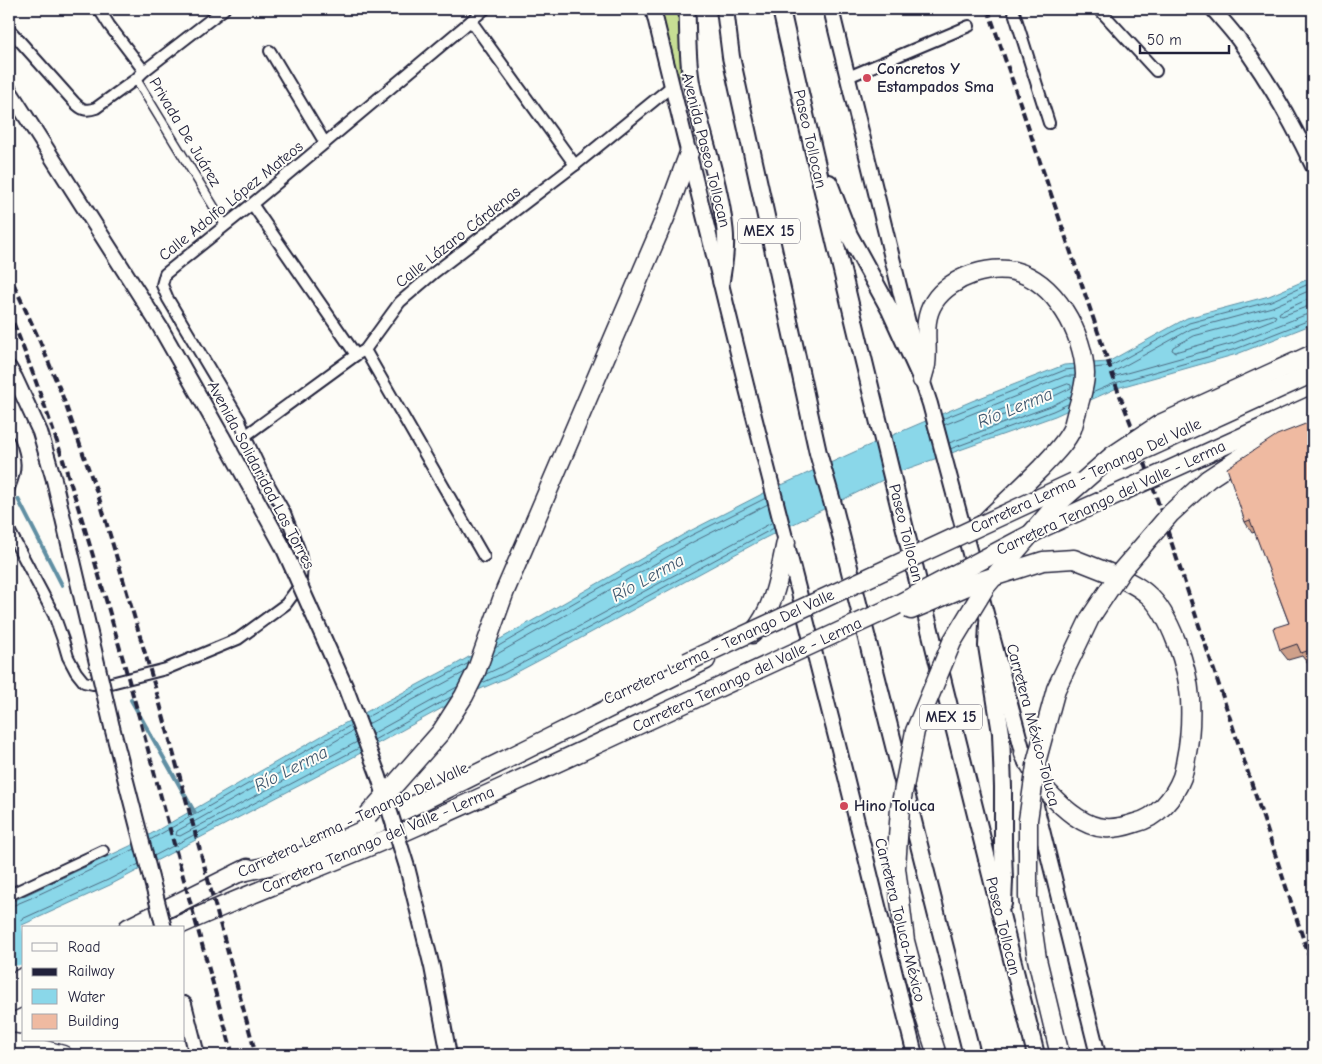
<svg xmlns="http://www.w3.org/2000/svg" width="1322" height="1064" font-family="'Comic Neue',sans-serif">
  <style>
    .green { fill: #c7de94; stroke: #748068 }
    .water { fill: #8ad7e9; stroke: #608fa3 }
    .lines { fill: none; stroke-linecap: round; stroke-linejoin: round }
    .shore { stroke: #4c6a81; stroke-width: 1 }
    .stream { stroke: #608fa3; stroke-width: 4 }
    .river { stroke: #8ad7e9; stroke-width: 21 }
    .pedestrian-casing { stroke: #22223b; stroke-width: 11 }
    .minor-casing { stroke: #22223b; stroke-width: 14 }
    .secondary-casing { stroke: #22223b; stroke-width: 18 }
    .primary-casing { stroke: #22223b; stroke-width: 19 }
    .trunk-casing { stroke: #22223b; stroke-width: 20 }
    .motorway-casing { stroke: #22223b; stroke-width: 21 }
    .pedestrian { stroke: #fdfcf7; stroke-width: 8 }
    .minor { stroke: #fdfcf7; stroke-width: 10 }
    .secondary { stroke: #fdfcf7; stroke-width: 14 }
    .primary { stroke: #fdfcf7; stroke-width: 15 }
    .trunk { stroke: #fdfcf7; stroke-width: 16 }
    .motorway { stroke: #fdfcf7; stroke-width: 18 }
    .rail { stroke: #22223b; stroke-width: 4; stroke-dasharray: 8 4; stroke-linecap: butt }
    .secondary-bridge-casing { stroke: #22223b; stroke-width: 18; stroke-linecap: butt }
    .motorway-bridge-casing { stroke: #22223b; stroke-width: 21; stroke-linecap: butt }
    .secondary-bridge { stroke: #fdfcf7; stroke-width: 14 }
    .motorway-bridge { stroke: #fdfcf7; stroke-width: 18 }
    .wall { fill: #cea08a; stroke: #22223b }
    .building { fill: #efbaa1; stroke: #22223b }
    .poi-dot { fill: #d1495b; stroke: #fdfcf7; stroke-width: 2 }
    .labels { text-anchor: middle; dominant-baseline: central; stroke-width: 4; stroke-linejoin: round; paint-order: stroke }
    .shield { fill: #fdfcf7; stroke: #646373; stroke-width: 1 }
    .shield-label { font-size: 15px; font-weight: bold; fill: #22223b }
    .poi-label { font-size: 16px; font-weight: bold; fill: #22223b; stroke: #fdfcf7; text-anchor: start }
    .street-label { font-size: 16px; fill: #22223b; stroke: #fdfcf7 }
    .water-label { font-size: 18px; font-style: italic; fill: #41586f; stroke: #fdfcf7 }
  </style>
  <rect width="100%" height="100%" fill="#fdfcf7"/>
  <filter id="ink" filterUnits="userSpaceOnUse"><feTurbulence type="fractalNoise" baseFrequency=".02" numOctaves="2"/><feDisplacementMap in="SourceGraphic" scale="10" xChannelSelector="R" yChannelSelector="G"/><feConvolveMatrix kernelMatrix="1 2 1 2 8 2 1 2 1" color-interpolation-filters="sRGB"/></filter>
  <g filter="url(#ink)">
    <polygon class="green" points="661,9 680,9 682,44 679,80"/>
    <polygon class="water" points="1313,277 1313,324 1237,354 1117,388 1055,416 901,471 765,538 570,644 506,678 464,696 346,761 110,885 9,931 9,903 130,846 332,730 453,666 688,532 764,493 863,448 972,401 1064,365 1108,362 1187,318 1269,296"/>
    <g class="lines">
      <g class="shore">
        <polyline points="1313,289 1272,307 1191,329 1115,371 1113,374 1116,376 1234,343 1305,315 1313,314"/>
        <polyline points="1313,297 1280,312 1279,314 1282,316 1306,307 1313,306"/>
        <polygon points="1273,315 1276,316 1274,319 1231,336 1175,352 1172,350 1173,347 1194,336"/>
        <polyline points="1094,368 1111,366 1189,323 1271,301 1313,282"/>
        <polygon points="1068,384 1071,385 1071,388 1048,399 985,422 982,420 983,417"/>
        <polyline points="1092,393 1115,383 1236,349 1307,321 1313,320"/>
        <polyline points="942,419 1065,370 1074,369"/>
        <polyline points="944,425 1066,376 1075,376"/>
        <polyline points="949,443 1051,406 1071,396"/>
        <polyline points="950,449 1053,411 1068,404"/>
        <polyline points="495,648 690,536 766,498"/>
        <polyline points="492,657 693,542 768,504"/>
        <polyline points="486,674 501,667 565,634 773,522"/>
        <polyline points="482,683 504,673 568,639 774,528"/>
        <polyline points="365,718 469,663"/>
        <polyline points="368,724 465,672"/>
        <polyline points="353,731 199,819 177,831 176,835 180,836 357,742"/>
        <polyline points="372,734 457,687"/>
        <polyline points="374,740 451,697"/>
        <polyline points="150,840 351,725"/>
        <polyline points="154,856 359,748"/>
        <polyline points="9,907 12,906 31,898 135,849"/>
        <polyline points="9,925 108,880 139,864"/>
      </g>
      <g class="stream">
        <polyline points="18,499 62,585"/>
        <polyline points="131,700 195,813"/>
      </g>
      <polyline class="river" points="9,916 17,955"/>
      <g class="pedestrian-casing">
        <polyline id="pedestrian" points="136,79 225,225"/>
      </g>
      <g class="minor-casing">
        <g id="minor">
          <polyline points="99,9 109,25 144,71"/>
          <polyline points="1013,9 1049,123"/>
          <polyline points="1099,9 1156,71"/>
          <polyline points="471,21 575,165"/>
          <path d="M9 29 74 102C81 109 85 112 96 108L136 79 144 71 224 9"/>
          <polyline points="270,51 325,143"/>
          <polyline points="848,77 969,26"/>
          <polyline points="252,204 356,355"/>
          <polyline points="365,350 484,557"/>
          <polyline points="245,436 356,355 365,350 400,302 435,272 575,165 672,86"/>
          <path d="M9 442C16 460 17 469 9 488"/>
          <polyline points="9,530 54,615 63,640 68,657 76,672 84,682 93,684 107,684 166,669 238,639 286,604 297,589 301,578 302,563 299,549 285,513 264,476 245,436 240,420 168,299 162,285 165,274 252,204 485,9"/>
          <polyline points="9,895 103,851"/>
        </g>
      </g>
      <g class="secondary-casing">
        <g id="secondary">
          <polyline points="653,9 746,385 838,745 915,1055"/>
          <polyline points="831,9 922,380 930,404 1026,763"/>
          <path d="M1213 9C1221 19 1230 28 1238 39 1267 78 1292 122 1313 166"/>
          <polyline points="9,90 160,327 223,438"/>
          <polyline points="9,368 15,378 40,432 54,480"/>
          <polyline points="1033,794 1098,1055"/>
          <polyline points="184,1004 197,1055"/>
        </g>
      </g>
      <g class="primary-casing">
        <path id="primary" d="M687 9C688 34 687 60 692 85 701 133 720 180 725 230 727 248 724 265 721 283"/>
      </g>
      <g class="trunk-casing">
        <g id="trunk">
          <polyline points="725,9 731,57 818,453 834,508 972,1055"/>
          <path d="M781 9C818 176 859 342 900 509 946 691 989 873 1036 1055"/>
          <polyline points="829,183 849,235 890,310 922,380"/>
          <polyline points="988,623 987,646 1001,733 1003,787 1003,849 1004,880 1003,904"/>
        </g>
      </g>
      <g class="motorway-casing">
        <g id="motorway">
          <path d="M922 380C923 375 925 370 926 365 929 344 921 322 934 302 942 289 958 279 973 274 986 270 1001 268 1014 271 1055 281 1084 334 1085 374 1085 387 1080 399 1077 411 1075 417 1074 424 1072 429 1065 444 1052 456 1041 468 1022 487 1003 505 984 523"/>
          <path d="M752 634C775 608 779 575 786 542"/>
          <polyline points="441,732 464,696 476,672 505,591 665,218 689,153"/>
          <path d="M1024 754C1031 767 1038 781 1048 792 1062 807 1083 827 1105 828 1115 829 1126 826 1135 823 1157 818 1174 798 1182 777 1184 771 1185 764 1186 758 1190 739 1191 717 1190 698 1188 668 1170 613 1147 594 1136 584 1121 578 1107 572"/>
          <polyline points="238,873 290,861 326,847 366,829 706,660"/>
          <polyline points="128,928 248,868"/>
          <path d="M173 928C253 891 337 862 417 826 515 783 612 737 709 692"/>
          <polyline points="9,984 24,977"/>
          <polyline points="9,1003 24,996"/>
          <polyline points="9,1042 31,1046 63,1055"/>
        </g>
      </g>
      <use href="#pedestrian" class="pedestrian"/>
      <use href="#minor" class="minor"/>
      <use href="#secondary" class="secondary"/>
      <use href="#primary" class="primary"/>
      <use href="#trunk" class="trunk"/>
      <use href="#motorway" class="motorway"/>
      <g class="rail">
        <polyline points="988,9 1117,388 1131,424 1145,463 1313,968"/>
        <polyline points="9,274 38,337 61,392 99,498 158,697 256,1055"/>
        <path d="M9 312C62 442 100 577 138 713 169 827 201 941 233 1055"/>
      </g>
      <g class="secondary-bridge-casing">
        <g id="secondary-bridge">
          <polyline points="223,438 283,547 345,686 379,777 407,867 432,967 449,1055"/>
          <polyline points="54,480 112,727 164,928"/>
        </g>
      </g>
      <g class="motorway-bridge-casing">
        <g id="motorway-bridge">
          <polyline points="1120,461 1313,373"/>
          <polyline points="909,609 911,610 977,582 1043,561 1074,559 1107,572"/>
          <polyline points="687,662 1074,482"/>
          <polyline points="709,692 893,607 1044,527 1313,405"/>
          <polyline points="368,815 441,732"/>
          <polyline points="937,1055 925,1017 905,941 896,868 900,808 915,731 952,642 986,586 1055,506 1112,456 1160,424 1313,354"/>
          <polyline points="1060,1055 1037,959 1028,897 1028,820 1037,759 1056,689 1090,618 1122,570 1171,513 1208,479 1269,439 1313,418"/>
        </g>
      </g>
      <use href="#secondary-bridge" class="secondary-bridge"/>
      <use href="#motorway-bridge" class="motorway-bridge"/>
    </g>
    <polygon class="wall" points="1313,421 1313,662 1308,664 1302,656 1288,660 1280,650 1289,623 1255,532 1252,533 1245,522"/>
    <polygon class="building" points="1313,421 1313,649 1301,653 1297,644 1280,650 1273,628 1289,623 1250,520 1245,522 1227,468 1277,435"/>
  </g>
  <g class="poi-dot">
    <circle cx="867" cy="78" r="5"/>
    <circle cx="844" cy="806" r="5"/>
  </g>
  <g class="labels">
    <g class="shield">
      <rect x="738" y="218.5" width="62" height="25" rx="4"/>
      <rect x="920" y="704.5" width="62" height="25" rx="4"/>
    </g>
    <g class="shield-label">
      <text x="769" y="231">MEX 15</text>
      <text x="951" y="717">MEX 15</text>
    </g>
    <g class="poi-label">
      <text x="877" y="69">Concretos Y<tspan x="877" dy="18">Estampados Sma</tspan></text>
      <text x="854" y="806">Hino Toluca</text>
    </g>
    <g class="street-label">
      <text transform="translate(185 132) rotate(59)">Privada De Juárez</text>
      <text transform="translate(810 139) rotate(77)">Paseo Tollocan</text>
      <text transform="translate(706 150) rotate(76)">Avenida Paseo Tollocan</text>
      <text transform="translate(231 201) rotate(-39)">Calle Adolfo López Mateos</text>
      <text transform="translate(458 237) rotate(-38)">Calle Lázaro Cárdenas</text>
      <text transform="translate(261 475) rotate(62)">Avenida Solidaridad Las Torres</text>
      <text transform="translate(1086 476) rotate(-25)">Carretera Lerma - Tenango Del Valle</text>
      <text transform="translate(1111 498) rotate(-25)">Carretera Tenango del Valle - Lerma</text>
      <text transform="translate(906 533) rotate(76)">Paseo Tollocan</text>
      <text transform="translate(719 647) rotate(-25)">Carretera Lerma - Tenango Del Valle</text>
      <text transform="translate(747 675) rotate(-25)">Carretera Tenango del Valle - Lerma</text>
      <text transform="translate(1033 725) rotate(75)">Carretera México-Toluca</text>
      <text transform="translate(353 820) rotate(-25)">Carretera Lerma - Tenango Del Valle</text>
      <text transform="translate(378 840) rotate(-23)">Carretera Tenango del Valle - Lerma</text>
      <text transform="translate(900 920) rotate(76)">Carretera Toluca-México</text>
      <text transform="translate(1003 926) rotate(76)">Paseo Tollocan</text>
    </g>
    <g class="water-label">
      <text transform="translate(1015 408) rotate(-22)">Río Lerma</text>
      <text transform="translate(648 578) rotate(-29)">Río Lerma</text>
      <text transform="translate(291 769) rotate(-27)">Río Lerma</text>
    </g>
  </g>
  <rect width="1322" height="1064" fill="none" stroke="#fdfcf7" stroke-width="30"/>
  <rect x="15" y="15" width="1292" height="1034" fill="none" stroke="#22223b" stroke-width="2" filter="url(#ink)"/>
  <rect x="22" y="926" width="162" height="115" fill="#fdfcf7" stroke="#a5a5ac"/>
  <rect x="32" y="943" width="25" height="8" fill="#fdfcf7" stroke="#a5a5ac"/>
  <text x="68" y="952" font-size="15" fill="#22223b">Road</text>
  <rect x="32" y="968" width="25" height="8" fill="#22223b" stroke="#a5a5ac"/>
  <text x="68" y="976" font-size="15" fill="#22223b">Railway</text>
  <rect x="32" y="989" width="25" height="15" fill="#8ad7e9" stroke="#a5a5ac"/>
  <text x="68" y="1002" font-size="15" fill="#22223b">Water</text>
  <rect x="32" y="1014" width="25" height="15" fill="#efbaa1" stroke="#a5a5ac"/>
  <text x="68" y="1026" font-size="15" fill="#22223b">Building</text>
  <path d="M1140 45v8h89v-8" fill="none" stroke="#22223b" stroke-width="2.5"/>
  <text x="1147" y="45" font-size="15" fill="#22223b" stroke="#fdfcf7" stroke-width="4" paint-order="stroke">50 m</text>
</svg>
